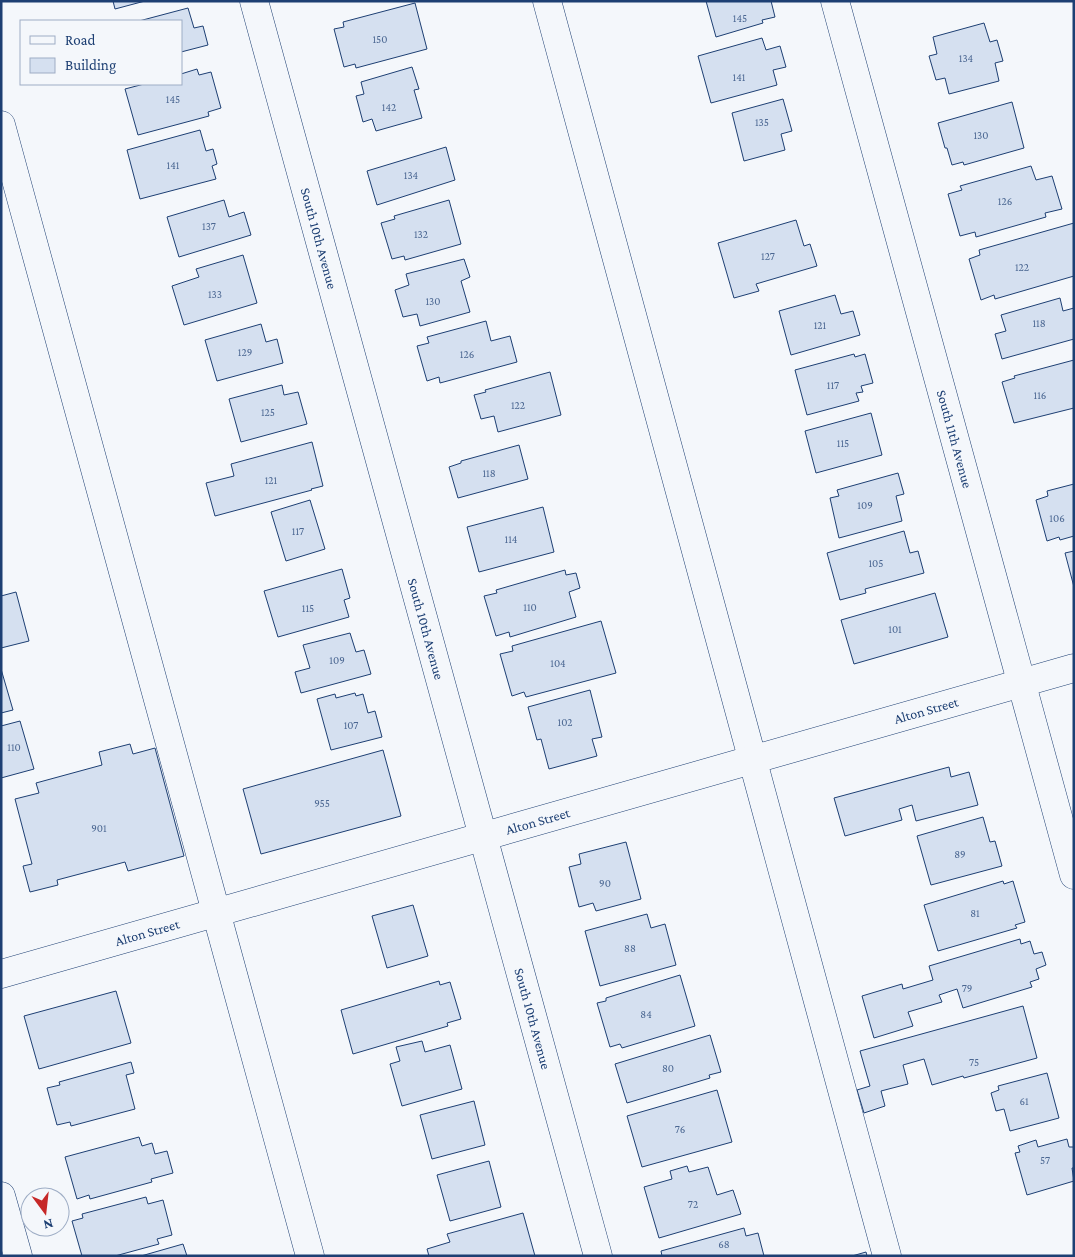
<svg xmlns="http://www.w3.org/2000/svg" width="1075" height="1257" font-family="'Crimson Pro',serif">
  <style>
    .building { fill: #d5e0f0; stroke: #1d3f73 }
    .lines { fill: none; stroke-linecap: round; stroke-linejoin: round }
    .minor-casing { stroke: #1d3f73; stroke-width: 29 }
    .minor { stroke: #f4f7fb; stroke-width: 28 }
    .labels { text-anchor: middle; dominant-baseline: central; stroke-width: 4; stroke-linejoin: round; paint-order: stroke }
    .number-label { font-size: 11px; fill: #4b6792 }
    .street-label { font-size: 14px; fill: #1d3f73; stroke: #f4f7fb }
  </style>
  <rect width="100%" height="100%" fill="#f4f7fb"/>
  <g class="building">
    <polygon points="113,1 145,1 115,9"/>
    <polygon points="706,1 771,1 775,17 762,20 763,23 716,37"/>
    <polygon points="415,3 427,49 356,68 355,64 344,67 334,29 344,27 343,22"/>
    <polygon points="188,8 194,28 203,26 208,45 181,52 181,21 139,21"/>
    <polygon points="984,23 990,42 997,40 1003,61 995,63 999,81 949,94 945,78 936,80 929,56 937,54 933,37"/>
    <polygon points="762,38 766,50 780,46 786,67 773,70 777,85 711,103 698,56"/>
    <polygon points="412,67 419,89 414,90 422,118 376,131 372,119 363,122 356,96 364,94 361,82"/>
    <polygon points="197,69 199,75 211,72 221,108 208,112 209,116 138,135 125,89 144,84 181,84 181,74"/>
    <polygon points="783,99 792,131 781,134 785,150 744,161 732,113"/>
    <polygon points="1012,102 1024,148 964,165 963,162 952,165 947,148 945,148 938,123"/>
    <polygon points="200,130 206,151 213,149 217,164 212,166 216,179 140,199 127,150"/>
    <polygon points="446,147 455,180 377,205 367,171"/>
    <polygon points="1031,166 1036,180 1052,176 1062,209 1045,213 1046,217 976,237 975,232 960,236 948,194 962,190 960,186"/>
    <polygon points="224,200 229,217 244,212 251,235 179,257 167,217"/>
    <polygon points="449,200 461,244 405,260 404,256 392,259 381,223 395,219 394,216"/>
    <polygon points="796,220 804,246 810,244 817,266 756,284 759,291 734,298 718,243"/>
    <polygon points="1074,223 1074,276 995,299 994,295 981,300 969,259 980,255 979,250"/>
    <polygon points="243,255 257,303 184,325 172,286 199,277 196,269"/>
    <polygon points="464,259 470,277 461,281 470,312 420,326 417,314 403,317 395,290 409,285 406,274"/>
    <polygon points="835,295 841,314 853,311 860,335 791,355 779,311"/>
    <polygon points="1060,298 1063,311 1074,308 1074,339 1002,359 995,334 1006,331 1001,315"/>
    <polygon points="486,321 491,341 510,336 517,362 440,383 439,377 427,381 417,346 429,343 427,337"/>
    <polygon points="261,324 266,342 277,339 283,363 217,381 205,340"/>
    <polygon points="854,354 855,357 865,354 873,383 861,386 863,392 856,393 859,401 807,415 795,370"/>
    <polygon points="1074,360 1074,408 1014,423 1002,382 1015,378 1014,376"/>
    <polygon points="550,372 561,415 498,432 494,416 481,419 474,395 486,392 485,390"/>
    <polygon points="282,385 284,395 298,392 307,424 241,442 229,399"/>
    <polygon points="871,413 882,455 816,473 805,431"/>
    <polygon points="312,442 323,486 311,489 312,490 215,516 206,483 234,476 231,464"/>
    <polygon points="519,445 528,479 458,498 449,467 461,463 461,461"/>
    <polygon points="898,473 904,494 896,496 902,521 839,538 830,498 839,496 837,490"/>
    <polygon points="1074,484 1074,536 1060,540 1059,537 1047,541 1036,500 1048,496 1047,491"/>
    <polygon points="310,500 325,549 286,561 271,512"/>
    <polygon points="543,507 554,552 479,572 467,527"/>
    <polygon points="904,531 910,553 918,551 924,573 865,589 866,593 840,600 827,553"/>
    <polygon points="1074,551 1074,587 1065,553"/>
    <polygon points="342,569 350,598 344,600 349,617 278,637 264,591"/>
    <polygon points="565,570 566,575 576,573 580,588 569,592 576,617 510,637 509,632 496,636 484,596 497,593 496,590"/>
    <polygon points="16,592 29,641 1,648 1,596"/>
    <polygon points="935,593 948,637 854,664 841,620"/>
    <polygon points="601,621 616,673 526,697 524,692 512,696 500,654 513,651 512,646"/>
    <polygon points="350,633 356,652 364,650 371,674 301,693 295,672 310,668 303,645"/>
    <polygon points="1,669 13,710 1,713"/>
    <polygon points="590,690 602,737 592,739 597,756 549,769 541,739 537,740 528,707"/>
    <polygon points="355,693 356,696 363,694 368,713 375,711 382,737 331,750 317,699 335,694 336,698"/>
    <polygon points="20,721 34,769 1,778 1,726"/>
    <polygon points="130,744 133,754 155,748 184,856 128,871 125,862 57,880 58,885 30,892 23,866 32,864 15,799 39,793 36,783 102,765 99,752"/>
    <polygon points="383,750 401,816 261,854 243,789"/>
    <polygon points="949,767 951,777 969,772 978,805 916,821 912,805 899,809 902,820 845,836 834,798"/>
    <polygon points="983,817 990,842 995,841 1002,866 931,885 917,836"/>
    <polygon points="626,842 641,899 596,911 593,903 579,907 569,867 581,864 579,854"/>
    <polygon points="1003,881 1004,884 1013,881 1025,922 1015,925 1017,928 938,951 924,905"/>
    <polygon points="413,905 428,956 387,968 372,916"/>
    <polygon points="647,914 651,928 665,924 676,965 600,986 585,931"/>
    <polygon points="1020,939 1021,944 1030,941 1034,954 1042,952 1046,965 1036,969 1039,979 1030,982 1032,987 963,1008 957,989 939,995 942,1002 908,1012 913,1026 874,1038 862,996 902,984 903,989 933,980 929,966"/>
    <polygon points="680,975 695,1026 622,1048 620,1044 610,1047 597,1003 606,1001 606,998"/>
    <polygon points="439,981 440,985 450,982 461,1019 447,1023 448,1026 353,1054 341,1010"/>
    <polygon points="116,991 131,1043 39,1069 24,1016"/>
    <polygon points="1023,1006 1037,1058 964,1078 963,1076 932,1085 924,1059 903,1065 908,1084 881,1091 885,1106 864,1113 857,1090 870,1086 860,1051"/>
    <polygon points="710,1035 721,1072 709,1075 710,1078 627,1103 615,1064"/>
    <polygon points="422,1041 425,1052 450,1045 462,1089 402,1106 390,1064 400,1061 396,1047"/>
    <polygon points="131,1062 134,1073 126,1075 135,1109 71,1126 70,1122 57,1125 47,1088 60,1085 59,1082"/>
    <polygon points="1047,1073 1059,1118 1010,1131 1004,1109 996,1111 991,1093 999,1090 998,1086"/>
    <polygon points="717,1090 732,1142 642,1167 627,1116"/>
    <polygon points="474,1101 485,1145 432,1159 420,1115"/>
    <polygon points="139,1137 142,1146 152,1143 155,1154 167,1151 173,1173 151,1179 152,1182 90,1199 89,1195 77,1199 65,1157"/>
    <polygon points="1067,1139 1069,1147 1074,1147 1074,1168 1072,1168 1074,1181 1027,1195 1015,1153 1020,1152 1018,1146 1036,1140 1038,1147"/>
    <polygon points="489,1161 501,1207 450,1221 437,1175"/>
    <polygon points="687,1166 689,1172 708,1167 717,1195 733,1190 741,1214 659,1238 644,1187 672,1179 670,1171"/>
    <polygon points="146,1197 148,1204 163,1200 172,1235 157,1239 159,1244 115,1256 82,1256 72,1221 83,1218 82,1214"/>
    <polygon points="523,1213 535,1256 429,1256 427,1249 450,1242 447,1234"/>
    <polygon points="744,1228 746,1236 758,1233 764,1256 662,1256 661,1251"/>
    <polygon points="183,1244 187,1256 141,1256"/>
    <polygon points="866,1252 867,1256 852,1256"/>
  </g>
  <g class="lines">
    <g class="minor-casing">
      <g id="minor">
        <path id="s1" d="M254 1 598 1256"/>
        <polyline points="547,1 887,1256"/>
        <path id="s2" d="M835 1 1074 875"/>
        <polyline points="1,125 310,1256"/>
        <path id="s3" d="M1 974 1074 668"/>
        <polyline points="1,1196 18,1256"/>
      </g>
    </g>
    <use href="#minor" class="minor"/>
  </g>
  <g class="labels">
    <g class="number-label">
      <text x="740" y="18">145</text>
      <text x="380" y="39">150</text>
      <text x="966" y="58">134</text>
      <text x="739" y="77">141</text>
      <text x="173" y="99">145</text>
      <text x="389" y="107">142</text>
      <text x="762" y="122">135</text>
      <text x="981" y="135">130</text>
      <text x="173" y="165">141</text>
      <text x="411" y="175">134</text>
      <text x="1005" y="201">126</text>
      <text x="209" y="226">137</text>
      <text x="421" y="234">132</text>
      <text x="768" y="256">127</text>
      <text x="1022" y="267">122</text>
      <text x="215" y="294">133</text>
      <text x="433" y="301">130</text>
      <text x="1039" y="323">118</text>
      <text x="820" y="325">121</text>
      <text x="245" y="352">129</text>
      <text x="467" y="354">126</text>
      <text x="833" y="385">117</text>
      <text x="1040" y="395">116</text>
      <text x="518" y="405">122</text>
      <text x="268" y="412">125</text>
      <text x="843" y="443">115</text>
      <text x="489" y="473">118</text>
      <text x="271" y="480">121</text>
      <text x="865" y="505">109</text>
      <text x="1057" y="518">106</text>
      <text x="298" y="531">117</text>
      <text x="511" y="539">114</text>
      <text x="876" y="563">105</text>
      <text x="530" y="607">110</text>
      <text x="308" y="608">115</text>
      <text x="895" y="629">101</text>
      <text x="337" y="660">109</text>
      <text x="558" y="663">104</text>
      <text x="565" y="722">102</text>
      <text x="351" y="725">107</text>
      <text x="14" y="747">110</text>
      <text x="322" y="803">955</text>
      <text x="99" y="828">901</text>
      <text x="960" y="854">89</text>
      <text x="605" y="883">90</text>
      <text x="975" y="913">81</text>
      <text x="630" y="948">88</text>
      <text x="967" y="988">79</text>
      <text x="646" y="1014">84</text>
      <text x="974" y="1062">75</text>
      <text x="668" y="1068">80</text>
      <text x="1024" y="1101">61</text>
      <text x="680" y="1129">76</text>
      <text x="1045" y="1160">57</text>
      <text x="693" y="1204">72</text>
      <text x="724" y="1244">68</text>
    </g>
    <g class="street-label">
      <text stroke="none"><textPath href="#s1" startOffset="246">South 10th Avenue</textPath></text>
      <text stroke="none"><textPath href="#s2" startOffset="454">South 11th Avenue</textPath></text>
      <text stroke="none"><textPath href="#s1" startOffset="651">South 10th Avenue</textPath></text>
      <text stroke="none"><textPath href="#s3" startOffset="962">Alton Street</textPath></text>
      <text stroke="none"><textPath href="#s3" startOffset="558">Alton Street</textPath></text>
      <text stroke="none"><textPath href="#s3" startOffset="152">Alton Street</textPath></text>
      <text stroke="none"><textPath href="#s1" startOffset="1055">South 10th Avenue</textPath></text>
    </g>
  </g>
  <rect width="1075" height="1257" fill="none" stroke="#1d3f73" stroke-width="5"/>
  <rect x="20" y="20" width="162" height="65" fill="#f4f7fb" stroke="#9eadc5"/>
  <rect x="30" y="36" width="25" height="8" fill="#f4f7fb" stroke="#9eadc5"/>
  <text x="65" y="45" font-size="15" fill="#1d3f73">Road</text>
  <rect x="30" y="58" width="25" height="15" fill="#d5e0f0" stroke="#9eadc5"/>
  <text x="65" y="70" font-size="15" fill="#1d3f73">Building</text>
  <g transform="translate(45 1212) rotate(165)"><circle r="24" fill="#f4f7fb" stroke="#9eadc5"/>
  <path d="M0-4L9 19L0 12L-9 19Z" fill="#c62828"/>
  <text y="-8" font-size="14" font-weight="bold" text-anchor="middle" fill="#1d3f73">N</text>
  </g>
</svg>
